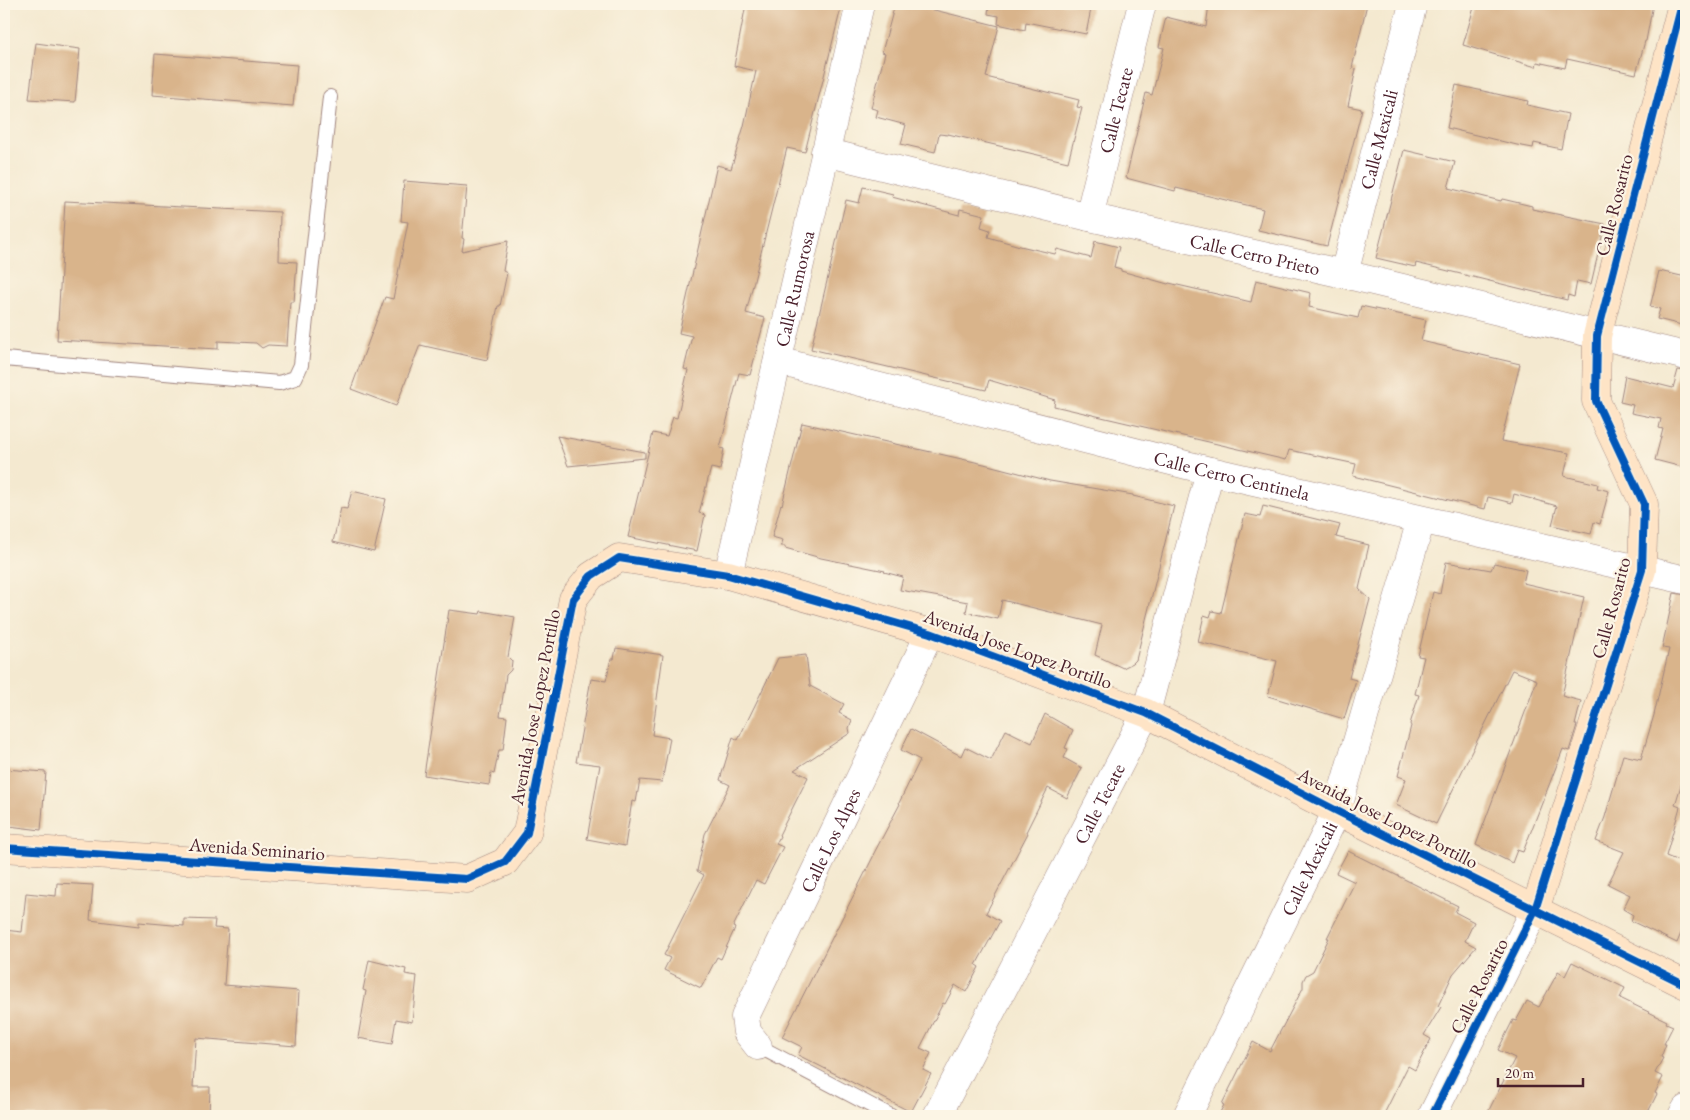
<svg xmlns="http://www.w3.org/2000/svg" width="1690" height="1120" font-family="'EB Garamond',serif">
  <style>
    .building { fill: #d9b48b }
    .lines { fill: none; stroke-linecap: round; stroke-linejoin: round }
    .lane-casing { stroke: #9f847e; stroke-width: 16 }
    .street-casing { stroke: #9f847e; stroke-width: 29 }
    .secondary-casing { stroke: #9f847e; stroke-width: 29 }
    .lane { stroke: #fff; stroke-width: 14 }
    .street { stroke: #fff; stroke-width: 28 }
    .secondary { stroke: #fee4c6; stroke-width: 28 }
    .cycleway-casing { stroke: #fcf5e5; stroke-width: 11 }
    .cycleway { stroke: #0057b8; stroke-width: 8 }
    .labels { text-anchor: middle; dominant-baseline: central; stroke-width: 4.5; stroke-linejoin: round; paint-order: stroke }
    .street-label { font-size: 19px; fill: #4a1f2b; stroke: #fcf5e5 }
  </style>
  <rect width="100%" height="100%" fill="#fcf5e5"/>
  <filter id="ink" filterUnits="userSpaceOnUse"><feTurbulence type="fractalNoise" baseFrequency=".02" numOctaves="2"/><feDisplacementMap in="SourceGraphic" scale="10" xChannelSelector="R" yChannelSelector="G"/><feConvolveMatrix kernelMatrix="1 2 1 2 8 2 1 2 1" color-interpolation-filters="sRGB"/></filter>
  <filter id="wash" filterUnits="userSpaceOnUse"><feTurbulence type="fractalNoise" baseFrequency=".0096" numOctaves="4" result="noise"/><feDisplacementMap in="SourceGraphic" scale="20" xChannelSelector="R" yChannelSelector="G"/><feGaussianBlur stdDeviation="1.12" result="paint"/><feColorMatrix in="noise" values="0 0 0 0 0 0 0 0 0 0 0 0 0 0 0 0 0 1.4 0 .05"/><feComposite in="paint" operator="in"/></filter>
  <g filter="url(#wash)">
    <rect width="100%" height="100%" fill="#f4e9d0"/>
    <g id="blocks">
      <g class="building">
        <polygon points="746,4 842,4 805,152 787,148 746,313 765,318 750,375 739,373 720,448 724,449 720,470 711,468 699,513 705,515 697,551 628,537 653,433 667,436 673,417 677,418 688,370 684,369 692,336 679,333 717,165 731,169 744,126 756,71 734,66"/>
        <polygon points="895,4 910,4 999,26 986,77 1079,100 1077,107 1082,108 1068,162 948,134 948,135 939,134 935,152 901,144 906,125 876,117 878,110 871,108 885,53 882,52"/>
        <polygon points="989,4 1092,4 1086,34 1026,22 1025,30 998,24 999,16 988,14"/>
        <polygon points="1209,4 1367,4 1352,68 1356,69 1348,106 1362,109 1327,246 1258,230 1263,209 1176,188 1175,191 1126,178 1146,93 1152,95 1164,48 1159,47 1166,17 1206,27"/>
        <polygon points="1475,4 1653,4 1646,41 1645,41 1636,74 1567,59 1565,68 1537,62 1536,67 1463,45"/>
        <polygon points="36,43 80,49 75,102 29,99"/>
        <polygon points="155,54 297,65 293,106 152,95"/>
        <polygon points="1456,85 1528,101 1527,105 1568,114 1561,149 1534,143 1533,148 1517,145 1447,128"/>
        <polygon points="1404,150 1455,162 1448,188 1501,201 1502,199 1532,206 1532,209 1605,224 1591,284 1577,281 1574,297 1568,295 1567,300 1416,263 1415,267 1376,258"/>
        <polygon points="404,181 467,186 462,238 464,239 462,251 508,241 503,271 507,273 500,306 498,306 487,360 420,345 396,406 351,389 385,297 393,299 408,222 401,221"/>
        <polygon points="863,187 893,194 892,197 959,215 960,209 984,215 981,227 990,230 988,237 1020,246 1055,254 1057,249 1091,258 1095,241 1119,247 1114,267 1121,269 1121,271 1168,284 1169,283 1251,302 1256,280 1311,293 1309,307 1358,318 1361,306 1426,320 1421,341 1520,364 1501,441 1569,453 1564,476 1598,484 1597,488 1609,491 1600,524 1594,522 1591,534 1552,525 1557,506 1514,494 1512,503 1488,497 1485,509 1353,476 1356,464 1289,450 1286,460 1054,406 1055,400 989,380 986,390 811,349 846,200 859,203"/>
        <polygon points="65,201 280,212 279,261 297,262 294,302 290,302 287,346 268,345 262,348 256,343 218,341 218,349 57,340"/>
        <polygon points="1659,271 1686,277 1686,326 1657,319 1660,309 1650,307"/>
        <polygon points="1678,370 1686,371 1686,468 1655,460 1663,429 1659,428 1661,419 1631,413 1633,405 1620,402 1625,376 1673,388"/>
        <polygon points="802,423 984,464 1050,481 1133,495 1133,496 1174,506 1136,660 1133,663 1123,668 1095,655 1102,625 1002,600 998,619 966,612 968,602 900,590 903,577 884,572 885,571 821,558 785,548 785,546 781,546 783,540 772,537 781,504 782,505"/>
        <polygon points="557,436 645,452 645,458 568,466"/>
        <polygon points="352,491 386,499 374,552 333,542 341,508 347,509"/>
        <polygon points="1263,506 1340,525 1336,537 1369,545 1359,589 1370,599 1349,678 1356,680 1344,719 1268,696 1277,661 1198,642 1204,615 1210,617 1212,611 1221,613 1245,514 1260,517"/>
        <polygon points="1446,562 1491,570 1494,563 1526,570 1523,583 1584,597 1562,696 1581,701 1575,725 1577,725 1569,751 1563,749 1523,852 1517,850 1512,863 1476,845 1537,680 1512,670 1436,824 1396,805 1406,779 1398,776 1411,726 1410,724 1419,695 1415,694 1424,657 1418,656 1433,592 1440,594"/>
        <polygon points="1674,593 1686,595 1686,769 1675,805 1680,807 1666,856 1686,864 1686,921 1677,943 1631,921 1633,915 1623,909 1630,895 1608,884 1624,852 1596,841 1605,817 1623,755 1641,759 1654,715 1669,649 1662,648"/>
        <polygon points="449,610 480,614 481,611 515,617 508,657 512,661 511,670 506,675 500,716 507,717 503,750 499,750 494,774 491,773 489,785 424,775"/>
        <polygon points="616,648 663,655 652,735 670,738 662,782 640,780 636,802 632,801 625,846 587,839 600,765 576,762 591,679 606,681 611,659 614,659"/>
        <polygon points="806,655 810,686 844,704 839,713 852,720 849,728 850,733 794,770 808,777 779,835 780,836 776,844 783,847 764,884 756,880 733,927 735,928 721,959 717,957 701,988 664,970 670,958 664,955 704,875 697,871 705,834 730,785 720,780 733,737 738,740 778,658"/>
        <polygon points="1045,714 1073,730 1065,748 1068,749 1064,758 1082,768 1067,798 1048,788 1026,832 1028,833 986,913 1000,921 976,965 979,967 966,992 955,985 945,1004 943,1003 920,1048 931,1053 923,1070 931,1074 911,1112 798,1055 802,1047 782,1037 874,855 873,855 900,804 899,803 920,760 901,750 911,729 961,756 965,747 991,760 1006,730 1032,743"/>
        <polygon points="4,769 46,772 41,830 9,826 4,819"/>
        <polygon points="1348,851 1458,906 1455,912 1474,922 1465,941 1476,947 1453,974 1438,1006 1441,1007 1424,1035 1431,1039 1415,1070 1408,1066 1383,1116 1218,1116 1224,1105 1222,1104 1253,1042 1270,1051 1303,988 1303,981 1306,975 1313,971 1329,938 1327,938 1355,882 1336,873"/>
        <polygon points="57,883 93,885 90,920 139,926 139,922 184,926 184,919 215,920 214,928 228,929 224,985 299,991 296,1046 196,1038 193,1087 210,1087 209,1116 4,1116 4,930 22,932 26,893 56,896"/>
        <polygon points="369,960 406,969 405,974 417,976 412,1022 396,1019 392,1044 358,1038 366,991 363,990"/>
        <polygon points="1572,962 1625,988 1620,998 1667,1021 1666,1023 1673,1026 1664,1044 1666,1044 1661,1057 1663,1058 1655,1073 1663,1077 1655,1093 1657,1094 1646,1116 1486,1116 1515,1058 1498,1050 1513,1020 1516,1021 1527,1001 1539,1007 1558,972 1565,976"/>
      </g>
    </g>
  </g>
  <g filter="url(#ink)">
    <use href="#blocks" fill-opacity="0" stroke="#9f847e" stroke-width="1"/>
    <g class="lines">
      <g class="lane-casing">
        <g id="lane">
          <polyline points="4,359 279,383 295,378 301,365 330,97"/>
          <polyline points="758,1046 891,1116"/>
        </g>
      </g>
      <g class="street-casing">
        <g id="street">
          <path id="s1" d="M825 152 1089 217 1344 274 1686 356"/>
          <path id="s2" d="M1089 217 1142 4"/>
          <path id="s3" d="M1344 274 1413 4"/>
          <path id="s4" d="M778 361 1210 471 1686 580"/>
          <path id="s5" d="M728 575 860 4"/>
          <path id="s6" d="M758 1046 747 1032 745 1017 930 633"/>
          <path id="s7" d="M937 1116 1146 713 1210 471"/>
          <path id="s8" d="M1187 1116 1337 811 1421 520"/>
          <polyline points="1432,1116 1535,910"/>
          <polyline points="1682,1116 1686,1109"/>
        </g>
      </g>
      <g class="secondary-casing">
        <g id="secondary">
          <polyline points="4,848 467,879 505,862 527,833 573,599 591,576 619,558 728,575 930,633 1146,713 1337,811 1686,985"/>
          <polyline points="1535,910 1642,570 1644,504 1596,401 1597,336 1682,4"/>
        </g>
      </g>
      <use href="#lane" class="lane"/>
      <use href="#street" class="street"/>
      <use href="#secondary" class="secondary"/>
      <g class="cycleway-casing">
        <g id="cycleway">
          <polyline points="4,848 467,879 505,862 527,833 573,599 591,576 619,558 728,575 930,633 1146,713 1337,811 1686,985"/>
          <polyline points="1432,1116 1535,910 1642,570 1644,504 1596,401 1597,336 1682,4"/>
        </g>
      </g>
      <use href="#cycleway" class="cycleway"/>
    </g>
  </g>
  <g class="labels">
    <g class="street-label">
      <text stroke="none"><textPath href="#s2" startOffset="110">Calle Tecate</textPath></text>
      <text stroke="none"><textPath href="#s3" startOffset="139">Calle Mexicali</textPath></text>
      <text transform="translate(1614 205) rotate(-76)">Calle Rosarito</text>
      <text stroke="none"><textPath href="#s1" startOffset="442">Calle Cerro Prieto</textPath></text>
      <text stroke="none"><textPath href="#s5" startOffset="294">Calle Rumorosa</textPath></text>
      <text stroke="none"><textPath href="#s4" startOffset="468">Calle Cerro Centinela</textPath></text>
      <text transform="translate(1611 608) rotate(-75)">Calle Rosarito</text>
      <text transform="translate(1018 649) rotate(20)">Avenida Jose Lopez Portillo</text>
      <text transform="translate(535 707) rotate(-79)">Avenida Jose Lopez Portillo</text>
      <text stroke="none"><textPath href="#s7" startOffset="352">Calle Tecate</textPath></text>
      <text transform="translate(1388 818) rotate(27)">Avenida Jose Lopez Portillo</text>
      <text stroke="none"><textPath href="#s6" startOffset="229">Calle Los Alpes</textPath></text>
      <text transform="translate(257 849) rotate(4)">Avenida Seminario</text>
      <text stroke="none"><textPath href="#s8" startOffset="276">Calle Mexicali</textPath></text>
      <text transform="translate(1479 986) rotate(-63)">Calle Rosarito</text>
    </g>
  </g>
  <rect width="1690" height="1120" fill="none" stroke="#fcf5e5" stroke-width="20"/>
  <path d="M1498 1078v8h85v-8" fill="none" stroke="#4a1f2b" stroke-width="2.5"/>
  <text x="1505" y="1078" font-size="15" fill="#4a1f2b" stroke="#fcf5e5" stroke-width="4" paint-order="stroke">20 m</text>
</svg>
